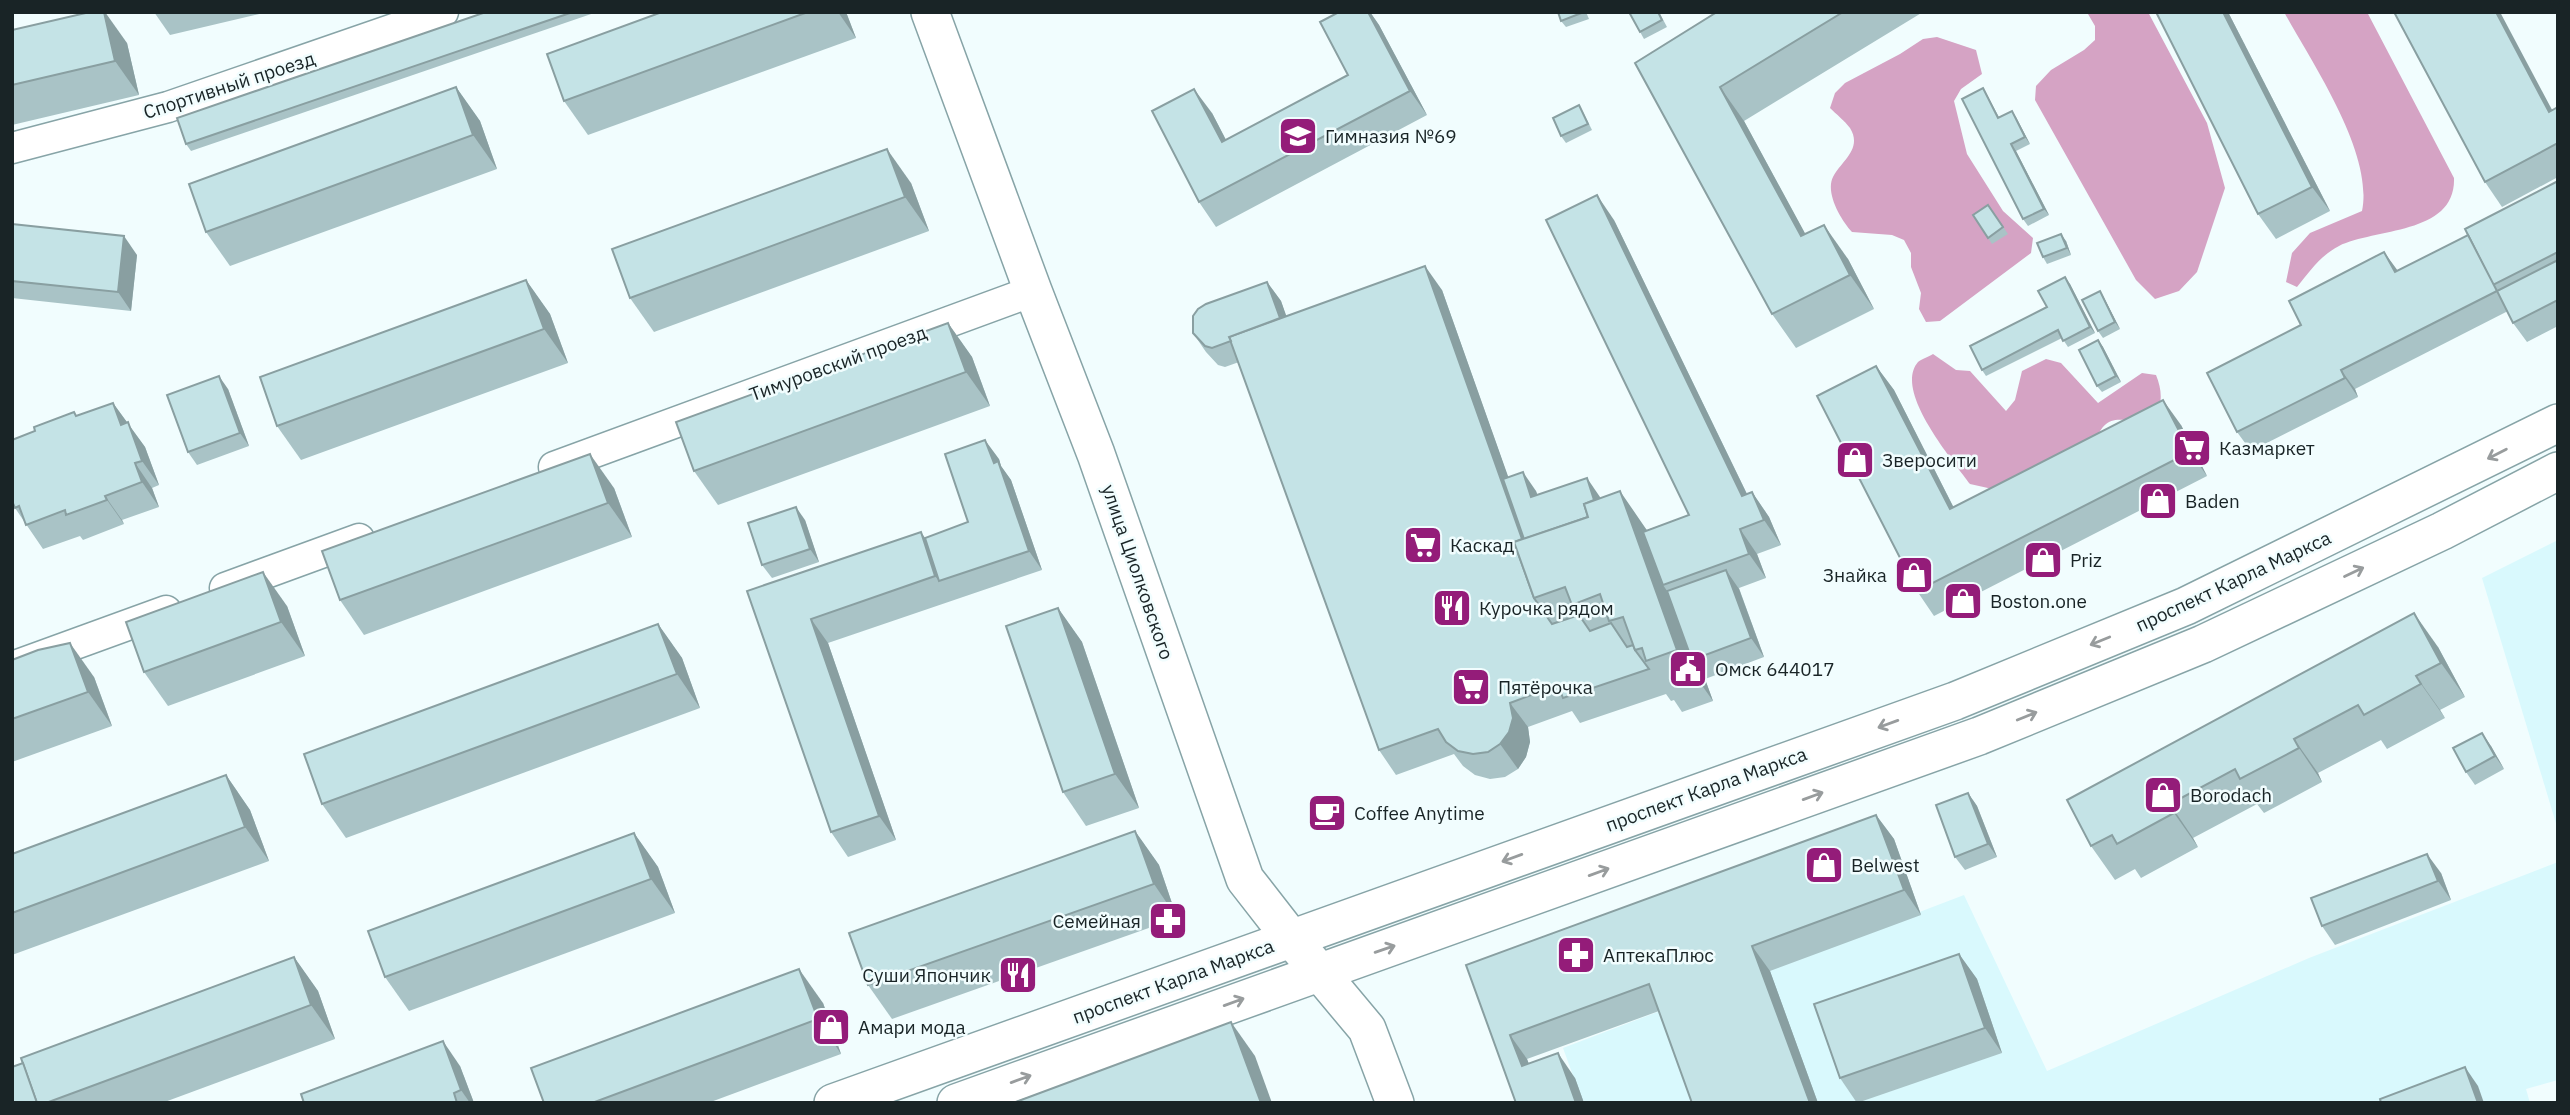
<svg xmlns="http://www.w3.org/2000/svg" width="2570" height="1115" font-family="'IBM Plex Sans',sans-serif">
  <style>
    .built { fill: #d9f9fd }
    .forest { fill: #d5a3c4 }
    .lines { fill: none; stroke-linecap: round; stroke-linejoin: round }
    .minor-casing { stroke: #87a4a7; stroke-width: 33 }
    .major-casing { stroke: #87a4a7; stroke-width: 40 }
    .minor { stroke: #fff; stroke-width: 30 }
    .major { stroke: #fff; stroke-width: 37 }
    .wall { fill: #a9c3c6 }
    .shaded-wall { fill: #899fa1 }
    .building { fill: #c4e3e6; stroke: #899fa1; stroke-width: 2 }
    .oneway { stroke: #989c9d }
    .labels { text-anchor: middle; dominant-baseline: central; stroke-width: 5; stroke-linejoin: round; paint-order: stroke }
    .street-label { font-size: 19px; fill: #192426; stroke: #f1fdfe }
    .poi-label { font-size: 19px; fill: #192426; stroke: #f1fdfe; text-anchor: start }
  </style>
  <rect width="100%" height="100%" fill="#f1fdfe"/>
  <g class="built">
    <polygon points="2558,540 2558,830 2482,578"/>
    <polygon points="2558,862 2558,1080 2526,1089 2530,1103 1583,1103 1563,1048 1964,895 2047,1071 2309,958"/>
  </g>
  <g class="forest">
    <polygon points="2082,12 2148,12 2207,123 2225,188 2197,272 2179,291 2155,299 2136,280 2035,100 2036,86 2051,70 2084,50 2095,40 2095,26 2088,14"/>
    <path d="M2284 12H2367L2454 178C2456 235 2375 228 2339 246 2320 256 2310 271 2297 287L2286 282 2292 253 2310 233 2362 211C2374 153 2312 63 2284 12Z"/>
    <path d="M1937 37 1976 50 1982 74 1961 89 1954 101 1967 154 2003 211 2033 238 2031 253 1940 321 1926 322 1919 309 1921 293 1911 267V253L1904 240 1892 235 1852 232C1841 220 1825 193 1833 177 1841 161 1863 149 1850 128 1845 121 1836 114 1830 108L1835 93 1845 83 1900 54 1923 39Z"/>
    <path d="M1933 354 1956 370 1970 371 2006 411 2015 400 2022 371 2046 359 2061 363 2098 403 2142 373 2156 375C2163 392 2163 408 2151 422 2111 420 2108 411 2090 450L2053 457 2039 463 2021 485 1997 490 1970 484C1953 460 1893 391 1918 362 1921 359 1929 357 1933 354Z"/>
  </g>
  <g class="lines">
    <g class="minor-casing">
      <g id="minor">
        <polyline points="12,148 168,107 443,12"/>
        <polyline points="554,467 1033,291"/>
        <polyline points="225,588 359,539"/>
        <polyline points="12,667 166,611"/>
      </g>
    </g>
    <g class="major-casing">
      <g id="major">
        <polyline points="930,12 1033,291 1096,454 1245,879 1291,938 1367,1029 1395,1103"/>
        <polyline points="833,1103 1955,701 2186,606 2558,423"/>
        <polyline points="956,1103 1979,736 2203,644 2442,531 2558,471"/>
      </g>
    </g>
    <use href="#minor" class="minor"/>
    <use href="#major" class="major"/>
  </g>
  <g class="wall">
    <polygon points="154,12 268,12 170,35"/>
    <polygon points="486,12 597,12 191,151 186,144"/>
    <polygon points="662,12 846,12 856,38 588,135 564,101"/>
    <polygon points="1339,12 1370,12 1379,25 1427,115 1216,227 1199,202 1212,113 1226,140 1348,75"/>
    <polygon points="1558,12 1586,12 1589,19 1566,27 1561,21"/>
    <polygon points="1629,12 1659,12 1667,27 1644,39"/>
    <polygon points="1717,12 1923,12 1744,121 1805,234 1848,259 1874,309 1796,348 1772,314 1635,63"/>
    <polygon points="2228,12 2330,211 2276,239 2258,214"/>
    <polygon points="12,30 127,43 139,95 12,125"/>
    <polygon points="456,87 480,121 497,169 230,266 206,232"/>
    <polygon points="1987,95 1999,117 2012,111 2030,144 2016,151 2049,215 2028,226 2023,219"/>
    <polygon points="1579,105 1583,112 1592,130 1566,143 1561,136"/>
    <polygon points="2558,107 2558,177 2502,207 2485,182 2552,110"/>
    <polygon points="2558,181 2558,326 2527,342 2513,323 2508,311 2355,389 2358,397 2251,451 2237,432 2301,325 2384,252 2397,271 2468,235"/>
    <polygon points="911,183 929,231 654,332 630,298"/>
    <polygon points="1988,205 2008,234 1992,244 1988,238"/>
    <polygon points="1614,220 1747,494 1752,492 1769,517 1781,545 1757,554 1766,578 1739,588 1764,657 1705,679 1713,701 1682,712 1674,700 1671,701 1666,694 1580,723 1572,711 1528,727 1530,742 1526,757 1518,769 1505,777 1490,779 1475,775 1463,766 1454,754 1396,775 1379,750 1239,362 1225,367 1218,365 1206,352 1193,333 1267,282 1281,301 1286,316 1442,290 1508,477 1536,491 1537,495 1600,498 1647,530 1689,515"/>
    <polygon points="12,224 137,255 131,311 12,298"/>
    <polygon points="2066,241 2071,255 2047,264 2043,257"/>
    <polygon points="526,280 550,314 568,363 301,460 277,426"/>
    <polygon points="2070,284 2095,333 2068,347 2062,338 1986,376 1982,370"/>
    <polygon points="2100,291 2104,298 2120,329 2103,338 2098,331"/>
    <polygon points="948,323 972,357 990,406 718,505 694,471"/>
    <polygon points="2098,340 2103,347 2121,382 2102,392 2097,386"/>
    <polygon points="1876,366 1894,390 1954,508 2181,425 2207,476 1934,616 1917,591"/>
    <polygon points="228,389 249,446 197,465 188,452"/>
    <polygon points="113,403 145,447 159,485 152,488 159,507 122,520 124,524 83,540 80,536 43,549 15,508 77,416"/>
    <polygon points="999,459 1001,466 1011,480 1042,570 828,643 896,840 848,857 831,832 747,591 925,538 968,522"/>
    <polygon points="614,488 632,537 364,635 340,600"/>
    <polygon points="805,520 819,562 772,578 762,565"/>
    <polygon points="287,606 305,656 168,706 144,672"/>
    <polygon points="1058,608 1082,642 1139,808 1086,826 1063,792"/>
    <polygon points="658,624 682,658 700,708 346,838 322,804"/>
    <polygon points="2438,647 2465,697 2440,710 2445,718 2387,749 2381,740 2318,773 2322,782 2264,813 2257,804 2193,838 2198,847 2141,878 2135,869 2115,880 2091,846"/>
    <polygon points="12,660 94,677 112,726 12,762"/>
    <polygon points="2491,746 2504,769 2475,785 2466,772"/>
    <polygon points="226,775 250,810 269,861 12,955 12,854"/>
    <polygon points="1968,793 1977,806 1997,857 1965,870 1955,857"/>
    <polygon points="1876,815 1894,839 1921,915 1770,971 1818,1103 1692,1103 1659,1011 1527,1059 1529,1064 1575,1078 1584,1103 1516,1103 1466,965"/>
    <polygon points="1135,831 1159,865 1177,918 892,1019 868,985"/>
    <polygon points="634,833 658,867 675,913 409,1011 385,977"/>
    <polygon points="2441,873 2451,900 2335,945 2322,926"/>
    <polygon points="1959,954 1977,979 2002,1053 1857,1103 1840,1078"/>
    <polygon points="294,957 318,991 335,1039 162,1103 12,1103"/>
    <polygon points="823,1003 841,1054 708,1103 544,1103"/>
    <polygon points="460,1066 474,1103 304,1103"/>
  </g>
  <g class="shaded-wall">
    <polygon points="104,12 105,12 127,43 139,95 115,61"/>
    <polygon points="838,12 846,12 856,38"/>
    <polygon points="1368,12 1370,12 1379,25 1427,115 1410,91"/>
    <polygon points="2223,12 2228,12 2330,211 2312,187"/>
    <polygon points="2496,12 2500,12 2558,121 2549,112"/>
    <polygon points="456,87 480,121 497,169 473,135"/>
    <polygon points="1720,87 1744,121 1825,270 1801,236"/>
    <polygon points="1983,88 1987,95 2002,124 1998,118"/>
    <polygon points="1194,89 1212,113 1240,167 1222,142"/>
    <polygon points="2012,111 2016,117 2030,144 2025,137"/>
    <polygon points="2011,144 2016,151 2049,215 2044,209"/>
    <polygon points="887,149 911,183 929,231 905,197"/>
    <polygon points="1597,195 1614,220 1760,521 1742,496"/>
    <polygon points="1824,225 1848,259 1874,309 1850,275"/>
    <polygon points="2061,234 2066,241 2071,255 2067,248"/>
    <polygon points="124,236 137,255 131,311 118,292"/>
    <polygon points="2384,252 2398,271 2395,272"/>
    <polygon points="1425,266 1442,290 1542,572 1542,595"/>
    <polygon points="2065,277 2070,284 2095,333 2090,327"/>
    <polygon points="526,280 550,314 568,363 544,329"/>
    <polygon points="1267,282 1281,301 1296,343 1283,324"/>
    <polygon points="2100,291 2104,298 2120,329 2115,322"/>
    <polygon points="948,323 972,357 990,406 966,372"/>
    <polygon points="2098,340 2103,347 2121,382 2116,376"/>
    <polygon points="1876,366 1894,390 1967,534 1950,509"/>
    <polygon points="2341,370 2355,389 2358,397 2345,378"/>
    <polygon points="219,376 228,389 249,446 240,433"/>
    <polygon points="2163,400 2181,425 2207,476 2190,452"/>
    <polygon points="113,403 145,447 159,485 142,461 121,425"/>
    <polygon points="985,440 999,459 1001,466 1011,480 1042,570 1029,551"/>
    <polygon points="590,454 614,488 632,537 608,503"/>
    <polygon points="135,463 152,488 159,507 142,482"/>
    <polygon points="1523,472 1536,491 1545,516 1531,497"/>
    <polygon points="1587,478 1600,497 1623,568 1610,549"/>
    <polygon points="1620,491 1655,542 1663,585 1680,610 1692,660 1705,679 1713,701 1677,650"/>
    <polygon points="1752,492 1769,517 1781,545 1764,520"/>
    <polygon points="105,496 122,520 124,524 107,500"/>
    <polygon points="796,507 805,520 819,562 810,549"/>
    <polygon points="1740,529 1757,554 1766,578 1749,554"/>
    <polygon points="921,532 938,557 939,581 935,576"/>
    <polygon points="1726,570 1739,589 1764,657 1751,638"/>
    <polygon points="263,572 287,606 305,656 281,622"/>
    <polygon points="1058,608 1082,642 1139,808 1115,774"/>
    <polygon points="2414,613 2438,647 2465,697 2441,663"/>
    <polygon points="811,619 828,643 896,840 879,816"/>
    <polygon points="658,624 682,658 700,708 677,674"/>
    <polygon points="70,643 94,677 112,726 88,692"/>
    <polygon points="2416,676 2440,710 2445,718 2421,684"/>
    <polygon points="1510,703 1528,727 1530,742 1526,757 1518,769 1500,744"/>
    <polygon points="2482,733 2491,746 2504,769 2495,756"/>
    <polygon points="2294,739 2318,773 2322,782 2299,748"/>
    <polygon points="226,775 250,810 269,861 245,827"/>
    <polygon points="1968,793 1977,806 1997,857 1988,844"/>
    <polygon points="2170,804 2193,838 2198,847 2174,813"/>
    <polygon points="1876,815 1894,839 1921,915 1904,890"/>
    <polygon points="1135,831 1159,865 1177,918 1154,884"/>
    <polygon points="634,833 658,867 675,913 651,879"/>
    <polygon points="2427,854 2441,873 2451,900 2438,881"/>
    <polygon points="1752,946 1770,971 1818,1103 1810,1103"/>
    <polygon points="1959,954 1977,979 2002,1053 1985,1028"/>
    <polygon points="294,957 318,991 335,1039 311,1005"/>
    <polygon points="799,969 823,1003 841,1054 818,1019"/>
    <polygon points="1231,1022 1255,1056 1272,1103 1261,1103"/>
    <polygon points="1510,1035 1527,1059 1539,1091 1522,1066"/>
    <polygon points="443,1041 460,1066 474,1103 470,1103 461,1090"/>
    <polygon points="1558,1053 1575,1078 1584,1103 1576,1103"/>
    <polygon points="2465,1067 2478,1086 2484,1103 2478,1103"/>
  </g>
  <g class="building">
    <polygon points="90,12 104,12 115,61 12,85 12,30"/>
    <polygon points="486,12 573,12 186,144 177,118"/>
    <polygon points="662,12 808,12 564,101 547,54"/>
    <polygon points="1339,12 1368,12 1410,91 1199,202 1152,111 1194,89 1222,142 1348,75 1320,22"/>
    <polygon points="1558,12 1584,12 1561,21"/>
    <polygon points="1629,12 1658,12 1662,20 1640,32"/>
    <polygon points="1717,12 1843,12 1720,87 1801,236 1824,225 1850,275 1772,314 1635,63"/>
    <polygon points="2156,12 2223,12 2312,187 2258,214"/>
    <polygon points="2394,12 2496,12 2549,112 2558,107 2558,143 2485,182"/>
    <polygon points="456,87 473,135 206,232 189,184"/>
    <polygon points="1983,88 1998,118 2012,111 2025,137 2011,144 2044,209 2023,219 1962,99"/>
    <polygon points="1579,105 1588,124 1561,136 1553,118"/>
    <polygon points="887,149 905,197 630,298 612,249"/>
    <polygon points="2558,181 2558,252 2493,285 2465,229"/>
    <polygon points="1597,195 1742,496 1752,492 1764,520 1740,529 1749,554 1663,585 1643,532 1689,515 1546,220"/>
    <polygon points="1988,205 2003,227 1988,238 1973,215"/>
    <polygon points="12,224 124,236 118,292 12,281"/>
    <polygon points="2061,234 2067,248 2043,257 2037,243"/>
    <polygon points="2468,235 2497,291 2341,370 2345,378 2237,432 2207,373 2301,325 2289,301 2384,252 2395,272"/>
    <polygon points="2558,260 2558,300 2513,323 2497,291"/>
    <polygon points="1425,266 1522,539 1514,542 1534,598 1552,624 1579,615 1590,631 1611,623 1627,647 1633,645 1635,650 1649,669 1563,698 1558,685 1510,703 1513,718 1509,732 1500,744 1488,752 1473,754 1458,751 1446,742 1438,729 1379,750 1229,337"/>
    <polygon points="2065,277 2090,327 2063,341 2058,330 1982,370 1970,346 2047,307 2038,291"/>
    <polygon points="526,280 544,329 277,426 260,377"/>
    <polygon points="1267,282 1280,318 1229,337 1231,341 1212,348 1205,346 1193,333 1193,316 1198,309 1206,304"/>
    <polygon points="2100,291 2115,322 2098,331 2082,300"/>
    <polygon points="948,323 966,372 694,471 676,422"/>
    <polygon points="2098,340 2116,376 2097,386 2079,350"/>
    <polygon points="1876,366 1950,509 2163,400 2190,452 1917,591 1817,396"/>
    <polygon points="219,376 240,433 188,452 167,395"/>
    <polygon points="113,403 121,425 128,422 142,461 135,463 142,482 105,496 107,500 66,515 65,510 26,525 19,506 15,508 12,501 12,440 35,431 34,427 74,412 76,416"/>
    <polygon points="985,440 994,463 998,461 1029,551 939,581 925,538 968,522 945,454"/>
    <polygon points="590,454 608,503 340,600 322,551"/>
    <polygon points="1523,472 1531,497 1587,478 1594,500 1584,504 1588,517 1524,539 1503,479"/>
    <polygon points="1620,491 1677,650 1646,661 1642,648 1635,650 1623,617 1609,621 1600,594 1572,605 1565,587 1534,598 1514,542 1588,517 1584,504"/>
    <polygon points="796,507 810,549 762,565 748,523"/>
    <polygon points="921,532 935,576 811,619 879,816 831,832 747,591"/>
    <polygon points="1726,570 1751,638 1692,660 1667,591"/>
    <polygon points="263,572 281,622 144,672 126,622"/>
    <polygon points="1058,608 1115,774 1063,792 1006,626"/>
    <polygon points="2414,613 2441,663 2416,676 2421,684 2364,715 2358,705 2294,739 2299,748 2240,779 2235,769 2170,804 2174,813 2117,844 2112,835 2091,846 2067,800"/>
    <polygon points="658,624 677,674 322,804 304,754"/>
    <polygon points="70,643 88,692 12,719 12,660 38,650"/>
    <polygon points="2482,733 2495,756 2466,772 2453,748"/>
    <polygon points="226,775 245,827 12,913 12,854"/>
    <polygon points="1968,793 1988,844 1955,857 1936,805"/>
    <polygon points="1876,815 1904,890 1752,946 1810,1103 1692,1103 1649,984 1510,1035 1522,1066 1558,1053 1576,1103 1516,1103 1466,965"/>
    <polygon points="1135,831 1154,884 868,985 849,933"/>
    <polygon points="634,833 651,879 385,977 368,931"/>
    <polygon points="2427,854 2438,881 2322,926 2311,898"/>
    <polygon points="1959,954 1985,1028 1840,1078 1814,1004"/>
    <polygon points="294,957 311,1005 46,1103 37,1103 21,1058"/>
    <polygon points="799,969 818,1019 592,1103 544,1103 531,1068"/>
    <polygon points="1231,1022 1261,1103 1013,1103"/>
    <polygon points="443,1041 461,1090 454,1093 457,1103 304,1103 301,1094"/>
    <polygon points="23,1063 37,1103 12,1103 12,1067"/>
    <polygon points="2465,1067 2478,1103 2381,1103 2380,1099"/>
  </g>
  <defs><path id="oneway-shaft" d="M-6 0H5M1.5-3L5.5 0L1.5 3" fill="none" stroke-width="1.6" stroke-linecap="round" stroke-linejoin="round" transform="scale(1.75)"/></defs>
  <g class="oneway">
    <use href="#oneway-shaft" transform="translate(2497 454) rotate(153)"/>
    <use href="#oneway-shaft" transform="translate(2354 572) rotate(-25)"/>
    <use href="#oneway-shaft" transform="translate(2100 641) rotate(158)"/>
    <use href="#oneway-shaft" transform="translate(2027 716) rotate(-22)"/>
    <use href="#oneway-shaft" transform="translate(1888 724) rotate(160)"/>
    <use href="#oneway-shaft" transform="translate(1813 796) rotate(-20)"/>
    <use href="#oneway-shaft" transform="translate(1512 858) rotate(160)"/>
    <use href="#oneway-shaft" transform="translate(1599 872) rotate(-20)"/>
    <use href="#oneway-shaft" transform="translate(1385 949) rotate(-19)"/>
    <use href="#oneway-shaft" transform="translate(1234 1002) rotate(-20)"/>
    <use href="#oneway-shaft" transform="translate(1021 1079) rotate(-20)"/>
  </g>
  <defs>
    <g id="school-square" transform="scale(2.0125)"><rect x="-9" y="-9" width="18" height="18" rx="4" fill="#941c79" stroke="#f1fdfe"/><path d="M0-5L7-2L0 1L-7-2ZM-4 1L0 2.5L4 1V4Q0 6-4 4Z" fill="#fff"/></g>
    <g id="supermarket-square" transform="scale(2.0125)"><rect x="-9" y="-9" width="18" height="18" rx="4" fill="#941c79" stroke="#f1fdfe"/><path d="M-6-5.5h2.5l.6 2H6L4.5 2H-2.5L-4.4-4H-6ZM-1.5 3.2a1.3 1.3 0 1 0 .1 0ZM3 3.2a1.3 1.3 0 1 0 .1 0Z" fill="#fff"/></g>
    <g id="shop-square" transform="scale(2.0125)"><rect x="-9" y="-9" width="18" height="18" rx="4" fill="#941c79" stroke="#f1fdfe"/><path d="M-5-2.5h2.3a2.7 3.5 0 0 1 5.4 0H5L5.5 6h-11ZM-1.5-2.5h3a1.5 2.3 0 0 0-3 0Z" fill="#fff"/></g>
    <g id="restaurant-square" transform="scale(2.0125)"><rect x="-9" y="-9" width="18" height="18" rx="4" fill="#941c79" stroke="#f1fdfe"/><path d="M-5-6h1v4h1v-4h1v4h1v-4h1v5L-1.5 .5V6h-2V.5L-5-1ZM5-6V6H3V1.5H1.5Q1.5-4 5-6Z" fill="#fff"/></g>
    <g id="civic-square" transform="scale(2.0125)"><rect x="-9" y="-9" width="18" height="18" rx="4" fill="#941c79" stroke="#f1fdfe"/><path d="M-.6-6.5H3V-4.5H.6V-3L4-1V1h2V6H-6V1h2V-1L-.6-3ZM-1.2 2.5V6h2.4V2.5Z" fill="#fff"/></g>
    <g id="cafe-square" transform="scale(2.0125)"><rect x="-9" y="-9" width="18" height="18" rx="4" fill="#941c79" stroke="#f1fdfe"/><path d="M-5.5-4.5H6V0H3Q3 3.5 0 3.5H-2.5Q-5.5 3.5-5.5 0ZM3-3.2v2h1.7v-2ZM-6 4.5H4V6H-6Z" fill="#fff"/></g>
    <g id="pharmacy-square" transform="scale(2.0125)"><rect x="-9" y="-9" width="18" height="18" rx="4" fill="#941c79" stroke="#f1fdfe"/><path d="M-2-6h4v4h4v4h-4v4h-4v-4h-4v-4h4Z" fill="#fff"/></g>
  </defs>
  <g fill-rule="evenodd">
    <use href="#school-square" x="1298" y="136"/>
    <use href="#supermarket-square" x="2192" y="448"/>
    <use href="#shop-square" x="1855" y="460"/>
    <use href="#shop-square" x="2158" y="501"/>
    <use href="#supermarket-square" x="1423" y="545"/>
    <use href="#shop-square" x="2043" y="560"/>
    <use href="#shop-square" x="1914" y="575"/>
    <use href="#shop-square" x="1963" y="601"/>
    <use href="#restaurant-square" x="1452" y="608"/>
    <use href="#civic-square" x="1688" y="669"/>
    <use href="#supermarket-square" x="1471" y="687"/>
    <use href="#shop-square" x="2163" y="795"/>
    <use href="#cafe-square" x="1327" y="813"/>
    <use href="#shop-square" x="1824" y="865"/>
    <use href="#pharmacy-square" x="1168" y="921"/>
    <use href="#pharmacy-square" x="1576" y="955"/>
    <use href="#restaurant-square" x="1018" y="975"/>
    <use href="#shop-square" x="831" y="1027"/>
  </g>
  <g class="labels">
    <g class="street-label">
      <text transform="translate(229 85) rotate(-18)">Спортивный проезд</text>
      <text transform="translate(838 363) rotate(-20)">Тимуровский проезд</text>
      <text transform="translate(1138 572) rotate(71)">улица Циолковского</text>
      <text transform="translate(2233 581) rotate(-25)">проспект Карла Маркса</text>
      <text transform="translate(1706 789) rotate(-20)">проспект Карла Маркса</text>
      <text transform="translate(1173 981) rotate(-20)">проспект Карла Маркса</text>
    </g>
    <g class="poi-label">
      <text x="1325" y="136">Гимназия №69</text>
      <text x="2219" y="448">Казмаркет</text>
      <text x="1882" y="460">Зверосити</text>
      <text x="2185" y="501">Baden</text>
      <text x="1450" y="545">Каскад</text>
      <text x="2070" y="560">Priz</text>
      <text x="1887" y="575" text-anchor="end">Знайка</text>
      <text x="1990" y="601">Boston.one</text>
      <text x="1479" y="608">Курочка рядом</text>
      <text x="1715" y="669">Омск 644017</text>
      <text x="1498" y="687">Пятёрочка</text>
      <text x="2190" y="795">Borodach</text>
      <text x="1354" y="813">Coffee Anytime</text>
      <text x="1851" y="865">Belwest</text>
      <text x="1141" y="921" text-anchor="end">Семейная</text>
      <text x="1603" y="955">АптекаПлюс</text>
      <text x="991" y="975" text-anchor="end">Суши Япончик</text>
      <text x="858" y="1027">Амари мода</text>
    </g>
  </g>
  <rect width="2570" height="1115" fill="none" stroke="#192426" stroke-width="28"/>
</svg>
